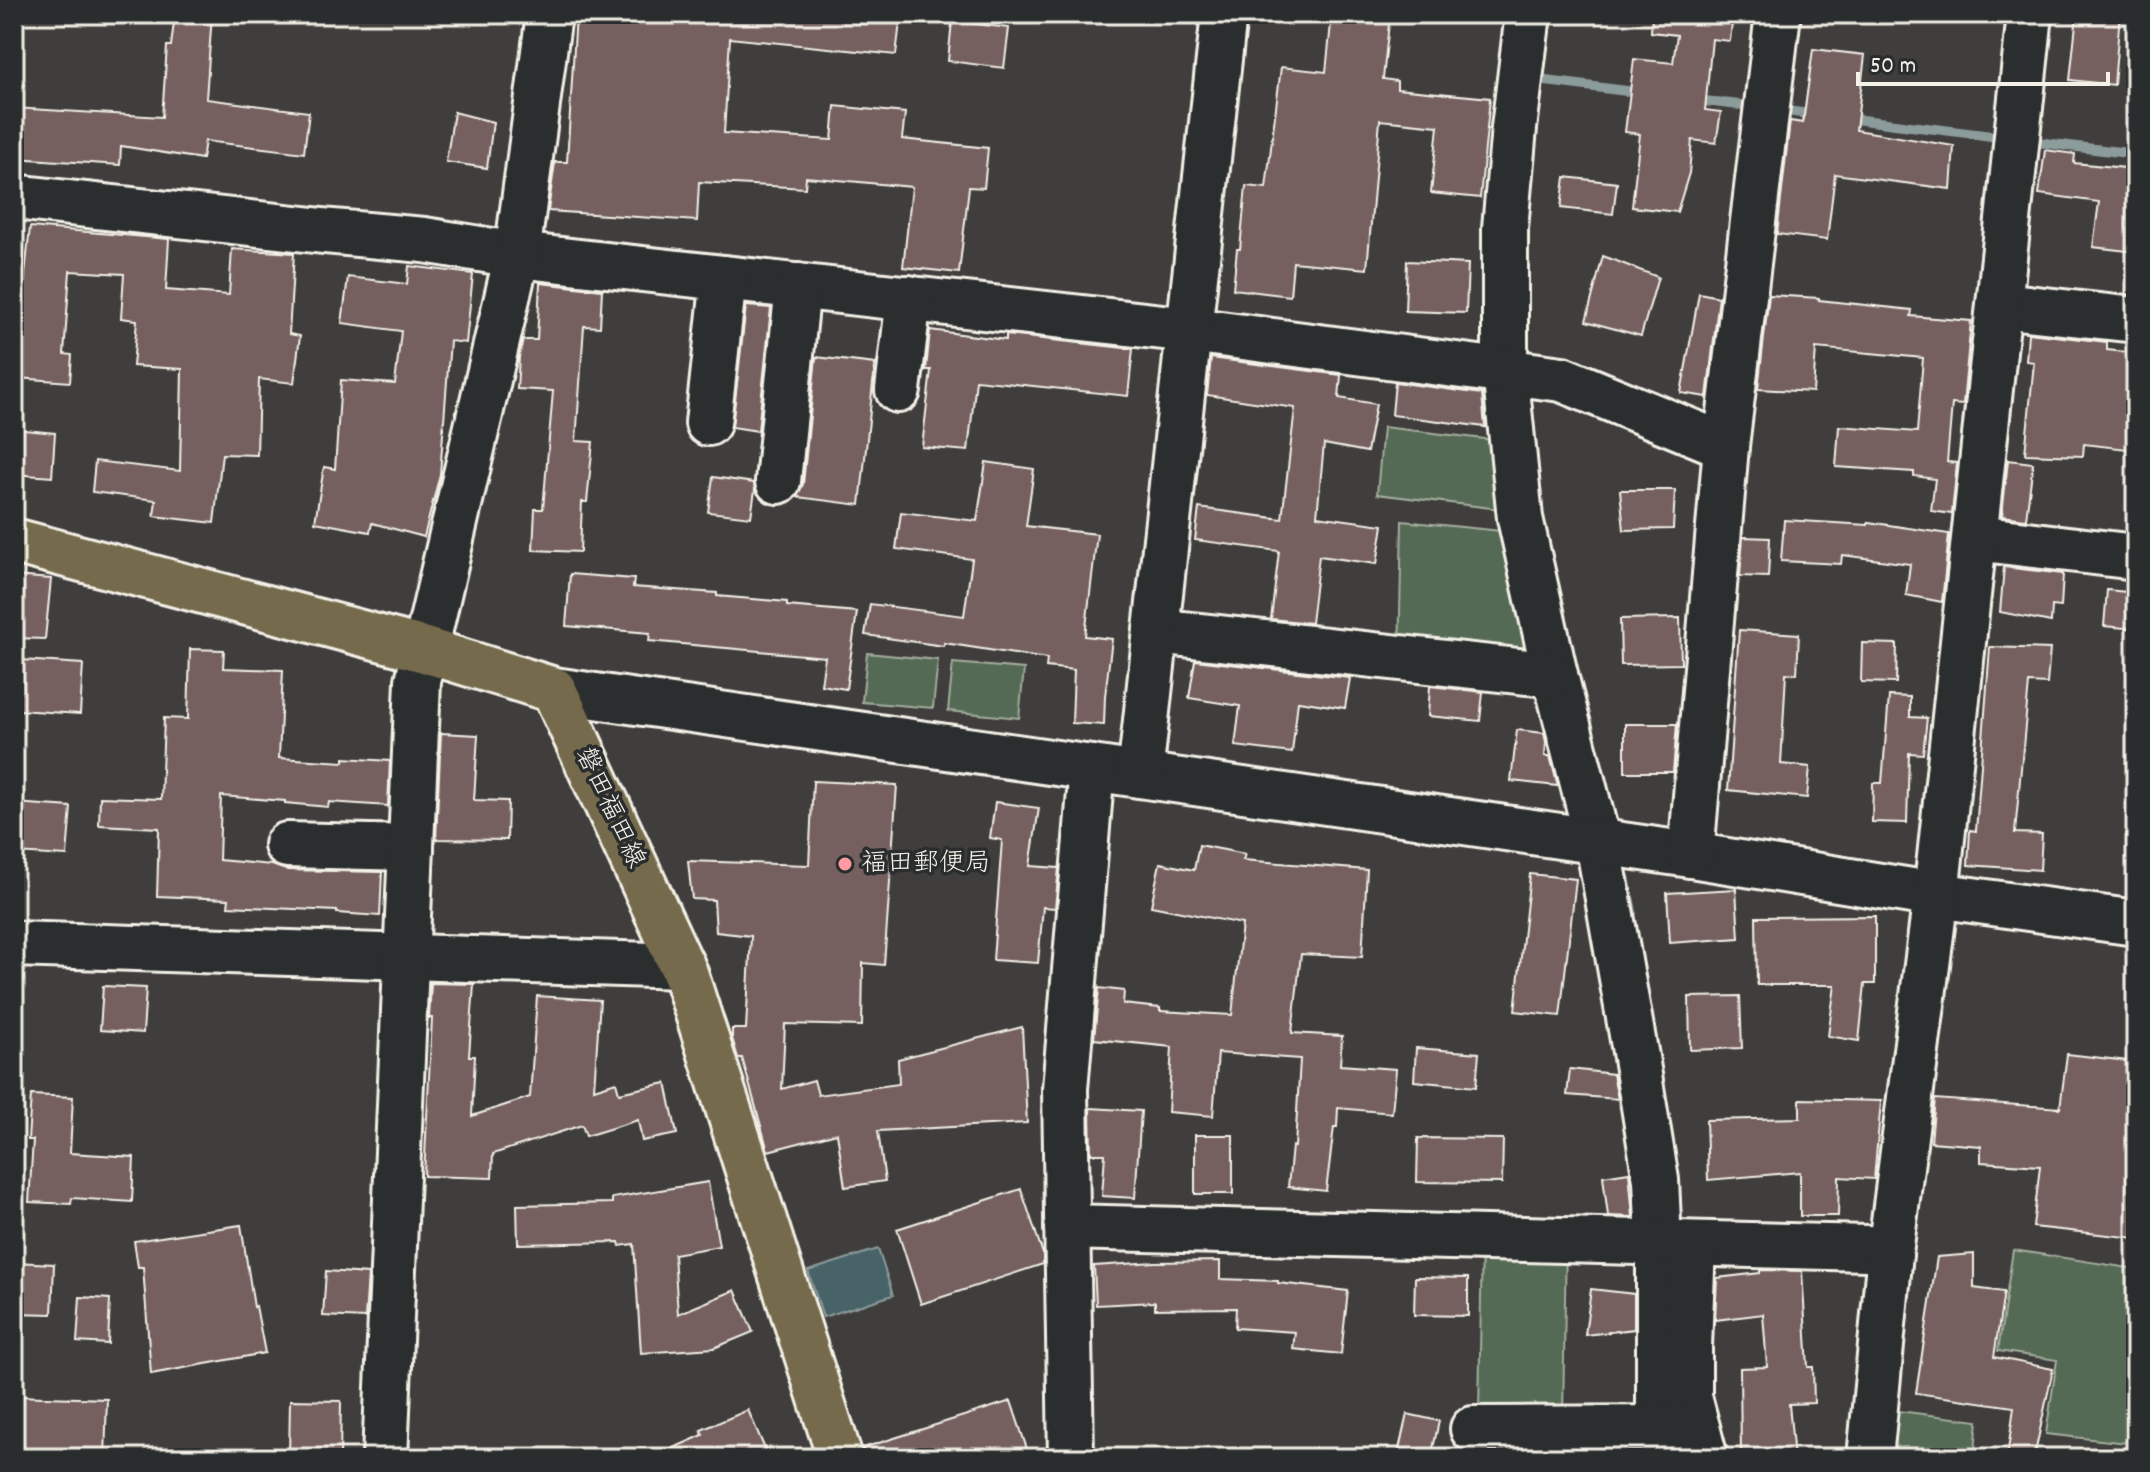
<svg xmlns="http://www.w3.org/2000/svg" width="2150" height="1472" font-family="Dekko,'Klee One',sans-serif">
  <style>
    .green { fill: #546a55; stroke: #a4ae9e; stroke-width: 2 }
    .water { fill: #466468; stroke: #8c9c9b; stroke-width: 2 }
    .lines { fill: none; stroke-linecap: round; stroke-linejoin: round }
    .stream { stroke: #8c9c9b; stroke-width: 10 }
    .building { fill: #74615f; stroke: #f4f1e8; stroke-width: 2 }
    .minor-casing { stroke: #f4f1e8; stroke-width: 50 }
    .major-casing { stroke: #f4f1e8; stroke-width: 50 }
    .minor { stroke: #2a2d2e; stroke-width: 44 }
    .major { stroke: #746b4b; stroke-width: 44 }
    .poi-dot { fill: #ff9aa2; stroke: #2a2d2e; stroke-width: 3 }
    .labels { text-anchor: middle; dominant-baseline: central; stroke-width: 7; stroke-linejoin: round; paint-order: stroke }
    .street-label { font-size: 26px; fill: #f4f1e8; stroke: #2a2d2e }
    .poi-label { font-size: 26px; fill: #f4f1e8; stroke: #2a2d2e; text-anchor: start }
  </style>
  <rect width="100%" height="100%" fill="#403d3d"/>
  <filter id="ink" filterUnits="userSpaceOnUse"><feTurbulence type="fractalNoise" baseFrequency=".0125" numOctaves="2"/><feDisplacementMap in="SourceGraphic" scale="16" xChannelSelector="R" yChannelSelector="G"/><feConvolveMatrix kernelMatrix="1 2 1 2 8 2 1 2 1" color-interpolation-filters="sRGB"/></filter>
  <g filter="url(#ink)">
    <g class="green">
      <polygon points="1383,427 1493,440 1500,509 1377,494"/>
      <polygon points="1402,521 1511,532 1555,675 1399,658"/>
      <polygon points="867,653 938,660 933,708 862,702"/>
      <polygon points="953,663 1024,669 1019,718 948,711"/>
      <polygon points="1482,1238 1566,1240 1563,1417 1479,1413"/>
      <polygon points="2013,1250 2136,1269 2136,1444 2046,1434 2057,1360 1998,1351"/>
      <polygon points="1875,1408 1978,1421 1974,1458 1870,1458"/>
    </g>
    <polygon class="water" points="878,1249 893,1295 823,1317 808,1271"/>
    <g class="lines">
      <g class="stream">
        <polyline points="1538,80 1643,93"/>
        <polyline points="1695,100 1758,107"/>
        <polyline points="1778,110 1818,115"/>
        <polyline points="1846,118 2008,138"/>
        <polyline points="2028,141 2136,154"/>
        <polyline points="1625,877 1632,912"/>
      </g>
    </g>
    <g class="building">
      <polygon points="175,14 212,14 206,99 309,112 304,153 205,141 202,159 121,146 120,165 14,158 14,108 162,117 167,46 171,46"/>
      <polygon points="576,14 901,14 896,55 730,38 724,133 832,140 835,106 905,113 902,139 988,148 984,188 969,187 959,273 903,267 912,187 806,177 805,188 699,182 697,221 548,211 555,162 567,162"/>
      <polygon points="1332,14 1390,14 1383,79 1397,81 1397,89 1490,98 1480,198 1431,193 1438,126 1380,120 1367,269 1293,262 1290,296 1233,289 1237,249 1240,249 1246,186 1266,188 1281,67 1326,72"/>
      <polygon points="1652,14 1733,14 1730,41 1712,39 1705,110 1721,112 1716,143 1692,140 1689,173 1677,212 1632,207 1640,134 1625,132 1634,59 1673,63 1677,35 1651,32"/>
      <polygon points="2077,14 2120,14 2114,85 2070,80"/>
      <polygon points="952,21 1009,28 1004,68 948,61"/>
      <polygon points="1813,49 1865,55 1856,130 1954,146 1951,189 1835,174 1827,240 1777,234 1790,121 1803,123"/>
      <polygon points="454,112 493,122 487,168 446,162"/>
      <polygon points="2045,150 2075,154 2074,163 2136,169 2136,252 2093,247 2099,202 2039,194"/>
      <polygon points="1565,177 1617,183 1613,214 1561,208"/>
      <polygon points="30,227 169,239 166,290 229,295 232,249 294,253 289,334 300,336 294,383 259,379 257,455 222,454 214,523 154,516 156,500 92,492 95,461 180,471 182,369 133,366 137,320 121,318 124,274 70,271 64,354 72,355 70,382 18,378 22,329 14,327 16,302 22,302"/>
      <polygon points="1603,256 1658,277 1641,336 1586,321"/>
      <polygon points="1407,261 1468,264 1466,313 1405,311"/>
      <polygon points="409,266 473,274 466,343 450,341 440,474 424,537 372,523 370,532 315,522 324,467 335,469 341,380 395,384 401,331 342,323 348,277 407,284"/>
      <polygon points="540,283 602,290 600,327 584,326 576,441 593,442 587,502 582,502 580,552 533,550 535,509 543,509 553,391 517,389 519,357 523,340 537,340"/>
      <polygon points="1699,293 1719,297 1707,397 1681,393"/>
      <polygon points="1769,295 1819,298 1819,300 1912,310 1911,316 1971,321 1963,405 1952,404 1947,462 1957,463 1952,514 1931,511 1935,479 1914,476 1914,472 1836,467 1839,426 1917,432 1923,358 1816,348 1813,392 1758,389"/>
      <polygon points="746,306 771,308 758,431 732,427"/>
      <polygon points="930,330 1006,340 1006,335 1133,349 1128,396 976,380 968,451 922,447 931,370 926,370"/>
      <polygon points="2028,333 2107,342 2107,350 2136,353 2136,450 2084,444 2083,456 2025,454 2034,362 2026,361"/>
      <polygon points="816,357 875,364 860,505 797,497 803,484"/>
      <polygon points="1211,358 1341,375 1339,398 1376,404 1367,452 1324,444 1317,516 1383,525 1377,564 1319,556 1311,623 1271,619 1279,551 1195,540 1199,508 1282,519 1295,408 1207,395"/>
      <polygon points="1395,382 1482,394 1485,427 1392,415"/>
      <polygon points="14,429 55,433 52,477 14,474"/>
      <polygon points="2008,460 2033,463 2026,519 2002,516"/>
      <polygon points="986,462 1034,469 1026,526 1097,534 1085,636 1112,639 1105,696 1104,725 1072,723 1074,670 1046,667 1047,659 944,643 944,646 865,635 870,604 964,616 972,559 896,549 901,512 977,521"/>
      <polygon points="713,477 754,483 755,490 751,517 708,512"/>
      <polygon points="1620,490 1675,490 1673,529 1624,530"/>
      <polygon points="1784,520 1868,525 1868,522 1949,534 1942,602 1906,595 1910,564 1842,555 1841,564 1781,561"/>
      <polygon points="1743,537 1770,538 1768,577 1740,576"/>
      <polygon points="2004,567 2063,574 2061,607 2052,606 2051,622 2000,612"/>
      <polygon points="570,574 634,579 633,587 717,593 717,596 787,602 787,606 857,612 846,689 821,685 825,657 649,641 650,633 566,626"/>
      <polygon points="14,576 51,579 45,639 14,638"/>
      <polygon points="2107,590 2136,593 2136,629 2104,626"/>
      <polygon points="1680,618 1681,664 1621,665 1620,619"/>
      <polygon points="1739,630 1799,634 1797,674 1786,673 1781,764 1810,767 1807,798 1728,790"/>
      <polygon points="1862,643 1897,644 1896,683 1861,682"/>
      <polygon points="1990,647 2050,649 2047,684 2029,683 2015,833 2042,834 2040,870 1968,865 1970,830 1976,831"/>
      <polygon points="190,649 224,650 223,668 283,670 279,758 344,762 344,758 390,761 388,806 329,802 328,807 285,803 285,801 221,796 219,860 272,865 286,870 382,872 380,916 337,913 337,911 228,906 229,899 157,896 159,828 99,825 100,797 161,799 164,718 188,719"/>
      <polygon points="21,660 83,664 80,714 18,710"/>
      <polygon points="1195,660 1350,678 1345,708 1298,701 1292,753 1235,746 1240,706 1189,698"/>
      <polygon points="1430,686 1483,692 1480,721 1428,716"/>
      <polygon points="1889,696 1910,697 1910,717 1927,718 1923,754 1909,753 1907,823 1872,822 1873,783 1882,783"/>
      <polygon points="1625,724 1677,724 1673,772 1625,772"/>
      <polygon points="1517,730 1544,733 1546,742 1545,756 1550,756 1558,786 1511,781"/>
      <polygon points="441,733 478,735 474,800 508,801 507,840 436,839"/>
      <polygon points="813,781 897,785 884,965 863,963 862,1026 785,1024 782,1089 814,1080 818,1095 899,1084 898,1059 1022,1027 1027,1123 878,1131 885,1181 845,1187 837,1133 768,1151 742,1058 738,1058 732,1038 732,1029 746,1029 751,936 716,932 714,900 692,899 688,861 809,865"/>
      <polygon points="995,802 1039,808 1030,866 1059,868 1055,908 1043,907 1038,963 993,960 1002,840 990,838"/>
      <polygon points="14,803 71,807 67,856 14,853"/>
      <polygon points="1199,845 1245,854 1243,860 1367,870 1362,957 1301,954 1292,1033 1342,1036 1340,1065 1396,1069 1392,1113 1338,1108 1337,1127 1334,1127 1326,1191 1288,1187 1292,1146 1295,1147 1300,1059 1218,1053 1213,1116 1168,1112 1172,1047 1094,1039 1099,988 1124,991 1123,1004 1160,1008 1160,1011 1232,1015 1242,924 1151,906 1160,863 1194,870"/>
      <polygon points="1530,874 1576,879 1560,1016 1515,1011"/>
      <polygon points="1736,889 1739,938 1670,943 1667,893"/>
      <polygon points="1875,916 1875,984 1865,984 1859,1041 1828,1036 1835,985 1757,985 1756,917"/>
      <polygon points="431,983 474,984 469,1056 475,1056 472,1116 530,1097 537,996 600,1000 594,1089 616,1082 619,1093 666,1083 677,1134 642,1141 638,1120 586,1136 582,1125 493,1154 492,1178 424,1176 432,1018 429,1018"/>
      <polygon points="103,986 146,988 143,1033 100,1030"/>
      <polygon points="1740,996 1742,1048 1690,1050 1689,997"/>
      <polygon points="1416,1048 1479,1053 1476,1087 1414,1081"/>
      <polygon points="2067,1054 2136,1062 2136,1238 2033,1227 2040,1166 1981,1162 1981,1146 1931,1142 1935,1099 2060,1108"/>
      <polygon points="1570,1069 1613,1074 1618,1099 1567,1095"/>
      <polygon points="31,1095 73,1097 70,1153 134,1157 132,1202 72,1198 71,1204 29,1202 33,1140 28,1140"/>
      <polygon points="1800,1099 1881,1101 1874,1179 1839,1177 1838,1216 1800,1216 1800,1172 1708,1180 1706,1120 1800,1118"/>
      <polygon points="1090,1108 1141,1111 1135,1198 1102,1196 1105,1154 1091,1154"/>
      <rect x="1195" y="1135" width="38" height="59"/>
      <polygon points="1418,1138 1503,1139 1502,1183 1417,1182"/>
      <polygon points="1629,1172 1633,1217 1608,1216 1603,1176"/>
      <polygon points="708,1182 719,1246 674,1254 678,1314 735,1290 753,1332 714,1348 641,1353 634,1244 620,1246 619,1242 518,1244 517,1205 612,1203 612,1198"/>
      <polygon points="1021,1189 1043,1254 1043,1264 921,1304 897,1229"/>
      <polygon points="241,1225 254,1307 256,1306 265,1353 151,1374 143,1267 138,1267 134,1241"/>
      <polygon points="1974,1254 1974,1288 2004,1292 1994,1357 2053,1369 2034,1458 2007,1458 2014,1407 1916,1393 1937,1257"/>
      <polygon points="1220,1261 1220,1279 1278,1281 1278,1283 1348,1291 1341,1354 1293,1349 1295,1332 1235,1328 1236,1308 1155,1309 1155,1302 1096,1305 1094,1266 1155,1262"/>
      <polygon points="14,1262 54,1264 52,1314 14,1313"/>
      <polygon points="1760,1270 1802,1271 1808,1367 1813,1367 1814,1403 1789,1404 1794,1458 1741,1458 1740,1368 1767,1367 1763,1314 1715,1320 1717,1278 1760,1273"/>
      <polygon points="326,1271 368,1274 365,1318 323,1316"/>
      <polygon points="1415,1277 1468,1278 1468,1316 1414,1315"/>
      <polygon points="1591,1289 1634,1294 1634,1329 1585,1335"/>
      <polygon points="80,1297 110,1299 108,1344 77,1342"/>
      <polygon points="14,1396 107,1399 105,1458 55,1458 55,1455 14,1454"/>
      <polygon points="290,1400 341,1401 340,1458 289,1458"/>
      <polygon points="1011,1401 1030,1458 864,1458 863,1448"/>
      <polygon points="748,1410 769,1458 651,1458 703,1435 701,1430"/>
      <polygon points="1407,1414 1439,1421 1431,1458 1397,1458"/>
    </g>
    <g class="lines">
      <g class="minor-casing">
        <g id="minor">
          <polyline points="1528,14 1514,128 1505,228 1505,370 1520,518 1555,675 1598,842 1636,1057 1656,1180 1659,1243 1659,1428"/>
          <polyline points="14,197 323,231 424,240 517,255 1190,330 1562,379 1726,446"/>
          <polyline points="2000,305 2136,320"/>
          <polyline points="898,390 909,298"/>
          <polyline points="708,423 724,278"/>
          <polyline points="778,481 798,286"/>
          <polyline points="1975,538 2136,557"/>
          <polyline points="1156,631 1555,675"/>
          <polyline points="554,690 1691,855 1936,895 2136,923"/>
          <polyline points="1140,775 1224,14"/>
          <polyline points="287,845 411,848"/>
          <polyline points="1691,855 1726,446 1778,14"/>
          <polyline points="14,944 682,966"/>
          <polyline points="1067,1227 1868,1248 1890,1253"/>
          <polyline points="1693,1244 1689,1347 1689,1397 1705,1458"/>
          <polyline points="1473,1429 1697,1428"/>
          <polyline points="385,1458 418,681 517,255 549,14"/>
          <polyline points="1071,1458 1065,1089 1092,768"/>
          <polyline points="1870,1458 1890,1253 1936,895 2030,14"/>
        </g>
      </g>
      <g class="major-casing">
        <polyline id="major" points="14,541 425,650 554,690 685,973 840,1458"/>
      </g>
      <use href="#minor" class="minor"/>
      <use href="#major" class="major"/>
    </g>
  </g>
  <circle class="poi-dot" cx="845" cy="864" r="8"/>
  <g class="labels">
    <g class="street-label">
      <text transform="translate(609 808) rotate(65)">磐田福田線</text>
    </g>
    <g class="poi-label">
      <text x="861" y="864">福田郵便局</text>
    </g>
  </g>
  <rect width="2150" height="1472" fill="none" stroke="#2a2d2e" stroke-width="48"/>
  <rect x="24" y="24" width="2102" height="1424" fill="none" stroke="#f4f1e8" stroke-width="3" filter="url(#ink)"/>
  <path d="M1858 72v12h250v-12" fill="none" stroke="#f4f1e8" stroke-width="4"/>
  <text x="1870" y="72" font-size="24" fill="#f4f1e8" stroke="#2a2d2e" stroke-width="6" paint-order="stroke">50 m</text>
</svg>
